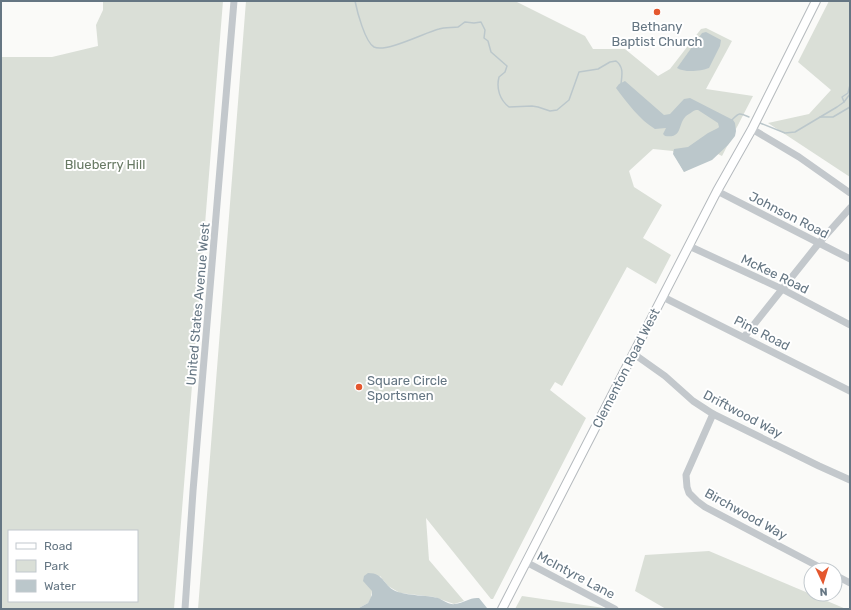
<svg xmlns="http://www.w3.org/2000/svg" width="851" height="610" font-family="Rubik,sans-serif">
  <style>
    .green { fill: #dadfd7; fill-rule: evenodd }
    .water { fill: #bbc7cb }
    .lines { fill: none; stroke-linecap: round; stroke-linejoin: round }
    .stream { stroke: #bbc7cb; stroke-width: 1.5 }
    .major-casing { stroke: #b5babe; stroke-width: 10 }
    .minor { stroke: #c3c8cc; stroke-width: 7 }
    .major { stroke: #fff; stroke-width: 8 }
    .poi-dot { fill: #e4572e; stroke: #fff; stroke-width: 1.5 }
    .labels { text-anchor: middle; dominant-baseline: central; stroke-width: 4; stroke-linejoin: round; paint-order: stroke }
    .poi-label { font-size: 13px; fill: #657683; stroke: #fff }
    .park-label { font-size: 13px; fill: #687a64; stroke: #fff }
    .street-label { font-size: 13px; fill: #657683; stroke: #fff }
  </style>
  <rect width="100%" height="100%" fill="#fafaf8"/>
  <g class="green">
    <path d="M103 1H223L174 609H1V57H52L98 46 96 25 103 10ZM9 531H137V601H9Z"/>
    <polygon points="246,1 515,1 585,36 593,49 625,49 658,76 670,69 701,29 706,28 732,41 706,89 753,96 722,156 718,154 684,172 673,151 653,149 629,171 634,187 662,205 643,238 671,255 656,284 627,267 562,386 555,382 550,390 586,418 493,599 491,599 426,518 429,560 464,601 454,604 434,597 400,593 388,586 380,576 372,591 371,598 368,603 357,609 198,609"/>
    <polygon points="829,1 850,1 850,177 768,123 809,114 831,90 798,62"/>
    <polygon points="709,551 846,609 666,609 635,591 645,555"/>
    <polygon points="522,596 611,609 515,609"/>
  </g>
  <g class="water">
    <path d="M706 32 721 40 720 46 709 68C701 71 685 73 677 68L702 33Z"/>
    <path d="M625 81 664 115 670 114 684 99 690 98 733 120 735 123 736 131 735 136 728 145 712 160 684 172 673 154 674 149 688 147 708 133 718 128 719 127 718 123 698 110C693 110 693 112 689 114 676 121 685 139 665 136L663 134 666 128 655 129C639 119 628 104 616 88L619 84Z"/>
    <path d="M368 573C385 573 383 587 398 592 411 596 425 595 438 598 443 600 449 605 455 604 464 603 470 597 479 598L487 608 486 609H357L368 603 372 595V591L363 581 364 576Z"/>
  </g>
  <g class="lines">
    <g class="stream">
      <path d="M355 1C357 11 365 42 374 47 386 53 426 32 439 29 445 27 453 28 458 27 460 26 463 23 465 22L474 23 481 22 485 30 484 38 488 41 491 52 507 66 505 72 499 77C496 89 500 100 509 107L532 106 538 107 550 111 557 110 569 100 579 72 598 69 610 62 616 61C624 67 622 75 621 84"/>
      <polyline points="827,1 833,1"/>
      <polyline points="844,102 842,97 848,93 850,85"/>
      <polyline points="820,117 833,117 850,107"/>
      <path d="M731 121C739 113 738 112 749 117"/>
      <polyline points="760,123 785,133 795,132 837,107 844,102 850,94"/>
    </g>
    <g class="major-casing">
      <polyline id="major" points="502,609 717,191 752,129 816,1"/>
    </g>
    <g class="minor">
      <polyline points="752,129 799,157 850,193"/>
      <polyline points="717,191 850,259"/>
      <polyline points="689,246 782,289 850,325"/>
      <polyline points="663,297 850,391"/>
      <polyline points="744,337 819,243 850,208"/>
      <polyline points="634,354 665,376 693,401 713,414 819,466 850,480"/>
      <polyline points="713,414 686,475 687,487 689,493 697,501 705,507 825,570"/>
      <polyline points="526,562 615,609"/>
      <polyline points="835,575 850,583"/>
      <polyline points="185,609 193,491 234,1"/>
    </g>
    <use href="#major" class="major"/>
  </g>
  <g class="poi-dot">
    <circle cx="657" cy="12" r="4"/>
    <circle cx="359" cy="387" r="4"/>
  </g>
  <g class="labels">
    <g class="poi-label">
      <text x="657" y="26">Bethany<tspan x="657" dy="15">Baptist Church</tspan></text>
      <text x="367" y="380" text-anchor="start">Square Circle<tspan x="367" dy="15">Sportsmen</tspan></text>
    </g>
    <g class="park-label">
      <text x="105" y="164">Blueberry Hill</text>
    </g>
    <g class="street-label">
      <text transform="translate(789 215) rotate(27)">Johnson Road</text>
      <text transform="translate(775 274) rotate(26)">McKee Road</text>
      <text transform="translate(198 304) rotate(-85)">United States Avenue West</text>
      <text transform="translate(762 333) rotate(27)">Pine Road</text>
      <text transform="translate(626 368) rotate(-63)">Clementon Road West</text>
      <text transform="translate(743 414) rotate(28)">Driftwood Way</text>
      <text transform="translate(746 514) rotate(29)">Birchwood Way</text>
      <text transform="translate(576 575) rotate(28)">McIntyre Lane</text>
    </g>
  </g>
  <rect width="851" height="610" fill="none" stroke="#657683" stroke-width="4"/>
  <rect x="8" y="530" width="130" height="72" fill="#ffffff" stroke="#c1c8cd"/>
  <rect x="16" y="543" width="20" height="6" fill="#ffffff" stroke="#c1c8cd"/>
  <text x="44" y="550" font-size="12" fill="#657683">Road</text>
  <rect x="16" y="560" width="20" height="12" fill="#dadfd7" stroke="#c1c8cd"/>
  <text x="44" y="570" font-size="12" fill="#657683">Park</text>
  <rect x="16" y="580" width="20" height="12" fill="#bbc7cb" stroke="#c1c8cd"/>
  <text x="44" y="590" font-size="12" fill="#657683">Water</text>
  <g transform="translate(823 582) rotate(176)"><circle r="19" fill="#ffffff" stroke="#c1c8cd"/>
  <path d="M0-3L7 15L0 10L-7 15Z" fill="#e4572e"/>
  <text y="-6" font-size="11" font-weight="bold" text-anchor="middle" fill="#657683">N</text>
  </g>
</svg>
